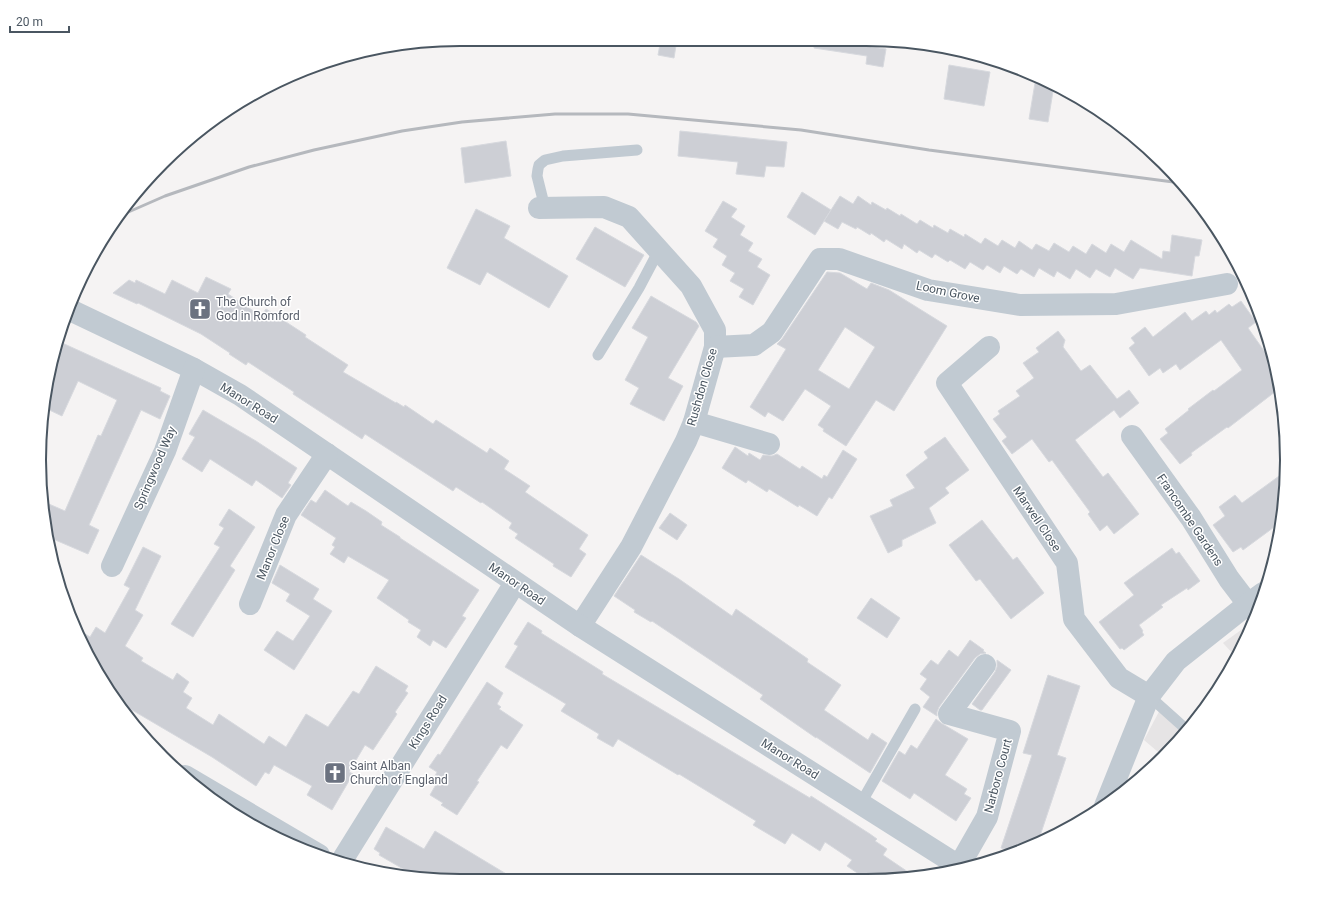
<svg xmlns="http://www.w3.org/2000/svg" width="1326" height="920" font-family="Roboto,sans-serif">
  <style>
    .education { fill: #e6e4e5 }
    .building { fill: #cdcfd5; stroke: #d7d9de; fill-rule: evenodd }
    .lines { fill: none; stroke-linecap: round; stroke-linejoin: round }
    .service { stroke: #c1cad2; stroke-width: 11 }
    .minor { stroke: #c1cad2; stroke-width: 22 }
    .tertiary { stroke: #c1cad2; stroke-width: 22 }
    .rail { stroke: #b5b8bd; stroke-width: 3 }
    .labels { text-anchor: middle; dominant-baseline: central; stroke-width: 3; stroke-linejoin: round; paint-order: stroke }
    .street-label { font-size: 12px; fill: #4a5661; stroke: #fff }
    .worship-label { font-size: 12px; fill: #5b616d; stroke: #fff; text-anchor: start }
    .rim { fill: none; stroke: #4a5661; stroke-width: 2 }
  </style>
  <rect width="100%" height="100%" fill="#f5f3f3"/>
  <g class="education">
    <polygon points="1255,620 1255,621 1236,657 1223,643"/>
    <polygon points="1162,706 1188,728 1164,757 1144,740"/>
  </g>
  <g class="building">
    <polygon points="661,39 677,39 674,58 658,55"/>
    <polygon points="815,39 872,40 871,47 886,49 883,67 866,64 867,56 814,48"/>
    <polygon points="949,65 990,72 984,106 944,99"/>
    <polygon points="1036,77 1054,85 1048,122 1029,119"/>
    <polygon points="680,131 787,142 784,167 766,166 764,177 736,174 738,162 678,156"/>
    <polygon points="506,141 511,176 465,183 461,148"/>
    <polygon points="802,192 831,210 815,235 787,217"/>
    <polygon points="840,196 853,204 858,196 871,205 872,202 886,210 887,208 900,216 901,214 917,224 920,220 933,228 934,225 948,233 950,229 964,237 965,234 981,244 985,238 998,246 1002,240 1015,248 1019,241 1032,250 1036,244 1049,251 1054,243 1069,252 1073,246 1086,254 1092,244 1106,253 1111,244 1124,252 1131,240 1162,259 1163,251 1170,252 1172,235 1202,240 1199,256 1195,256 1192,276 1140,268 1133,279 1115,268 1110,277 1096,269 1090,278 1076,269 1070,279 1057,271 1054,277 1039,268 1034,277 1021,269 1017,274 1004,266 1000,273 987,265 983,270 970,262 965,269 950,260 948,262 935,254 932,258 919,250 917,253 904,244 902,249 886,239 884,242 871,233 870,235 857,227 856,229 842,222 838,229 824,221"/>
    <polygon points="723,201 737,209 731,217 745,226 740,235 753,243 748,251 762,259 757,267 770,275 753,305 739,297 744,289 730,281 735,273 722,265 727,256 713,247 718,239 705,231"/>
    <polygon points="476,209 510,226 504,238 568,276 549,308 487,272 480,285 447,268"/>
    <polygon points="595,227 644,255 625,287 576,259"/>
    <path d="M827 272 840 273 867 289 871 283 889 290 947 326 894 411 876 400 846 446 823 431 824 429 818 425 831 406 805 389 783 421 768 412 765 417 750 407 786 349 777 344 782 339ZM845 327 875 347 849 389 818 370Z"/>
    <polygon points="206,277 231,289 228,294 261,316 266,309 306,335 305,337 348,365 343,372 396,403 396,402 404,407 405,405 433,424 436,420 487,453 490,448 509,461 504,469 530,486 525,492 588,535 579,549 586,554 571,577 553,566 554,564 515,538 518,534 509,528 512,523 482,502 481,503 456,487 453,491 365,434 362,439 293,394 294,392 248,362 246,365 229,354 230,353 201,334 138,303 137,304 113,293 129,280 135,283 136,280 165,294 172,280 198,293"/>
    <polygon points="651,296 696,322 699,326 668,378 683,386 664,421 630,404 639,388 625,380 648,337 632,328"/>
    <polygon points="1241,301 1256,322 1248,328 1267,355 1271,352 1279,378 1280,388 1228,428 1227,427 1191,453 1192,455 1180,464 1160,439 1168,433 1165,429 1189,410 1188,409 1213,390 1214,391 1242,370 1221,340 1180,370 1176,364 1163,373 1160,368 1149,376 1129,348 1135,343 1131,338 1145,327 1153,337 1185,312 1192,321 1206,311 1209,315 1215,310 1217,313 1229,304 1232,307"/>
    <polygon points="1058,331 1065,340 1063,347 1081,371 1090,365 1117,399 1129,390 1139,403 1120,418 1114,410 1075,440 1103,477 1108,473 1139,514 1114,534 1107,525 1100,531 1088,514 1090,512 1052,460 1049,462 1032,439 1012,454 1002,441 1007,437 993,419 1000,414 998,411 1020,396 1016,391 1034,378 1023,363 1039,352 1036,348"/>
    <polygon points="60,342 161,388 160,391 170,396 160,419 141,410 89,525 99,530 88,554 46,536 42,501 65,511 98,435 101,436 117,400 78,381 62,416 43,407"/>
    <polygon points="203,410 256,441 297,468 288,483 291,485 282,498 256,480 252,486 210,459 202,472 182,459 195,437 189,434"/>
    <polygon points="945,437 969,470 945,488 949,493 929,508 936,523 902,540 902,546 888,553 870,516 893,506 890,500 915,488 906,475 928,458 924,452"/>
    <polygon points="735,447 748,456 749,453 760,460 763,455 772,456 777,454 800,469 802,466 822,479 824,475 827,477 843,450 857,459 832,499 829,497 817,516 799,505 798,507 769,489 767,492 748,480 746,483 722,468"/>
    <polygon points="1286,471 1281,522 1243,550 1241,547 1233,552 1213,525 1225,516 1219,507 1235,495 1242,503"/>
    <polygon points="325,490 348,506 351,502 366,511 382,522 381,525 400,537 400,538 479,590 462,616 466,618 446,648 433,640 430,646 417,637 421,630 408,622 409,620 377,598 389,580 348,556 344,563 330,554 335,547 332,545 336,538 301,515 311,500 316,503"/>
    <polygon points="229,509 255,527 230,566 235,570 193,637 171,624 220,547 214,544 224,528 219,525"/>
    <polygon points="670,513 687,525 677,540 659,528"/>
    <polygon points="982,520 1013,560 1017,557 1044,593 1011,619 980,579 976,581 949,545"/>
    <polygon points="143,547 161,556 135,610 143,615 125,646 143,658 141,661 173,680 177,673 189,682 183,692 192,698 186,708 213,725 219,714 264,744 269,736 286,747 306,714 328,727 353,691 359,694 376,666 408,686 405,691 408,693 395,712 397,714 373,750 365,745 349,772 353,774 332,810 307,795 312,786 274,765 269,774 265,772 256,786 212,757 115,700 110,694 83,646 76,628 90,637 96,627 105,633 130,588 124,585"/>
    <polygon points="1172,548 1176,554 1179,552 1200,581 1188,590 1187,588 1161,605 1163,607 1139,625 1143,631 1142,632 1144,635 1124,650 1122,648 1120,649 1099,622 1134,595 1124,583"/>
    <polygon points="641,555 679,579 732,616 736,609 808,659 807,662 841,685 824,710 868,740 872,733 887,743 870,773 816,737 816,738 760,699 763,695 652,621 651,622 634,612 635,610 614,596"/>
    <polygon points="280,565 319,589 313,599 332,611 294,670 264,650 277,631 293,641 310,616 286,601 290,594 272,583"/>
    <polygon points="871,598 900,618 887,638 857,618"/>
    <polygon points="528,622 542,631 541,633 603,672 602,674 810,798 811,796 870,834 877,839 875,841 887,849 883,855 914,876 869,881 847,866 852,860 825,842 820,851 792,833 785,844 753,825 756,821 679,774 678,775 618,739 613,747 597,738 599,734 561,711 566,704 505,667 518,646 514,644"/>
    <polygon points="970,640 984,650 983,651 986,653 980,654 975,658 939,707 937,712 937,716 923,707 930,697 920,689 927,679 920,674 931,660 938,665 949,650 958,657"/>
    <polygon points="997,660 1011,670 982,710 980,710 972,704 995,672 997,667"/>
    <polygon points="1048,675 1080,686 1057,755 1066,758 1038,842 1012,851 1001,848 1032,755 1023,753"/>
    <polygon points="487,682 503,693 497,704 501,707 499,709 523,725 507,749 501,745 477,781 479,782 457,815 441,805 443,803 430,795 438,781 434,778 437,772 429,767 438,754 440,755"/>
    <polygon points="936,719 941,723 968,739 945,775 967,789 964,794 971,798 956,821 914,793 910,799 882,781 899,751 905,755 911,745 917,749"/>
    <polygon points="386,827 424,849 435,831 518,881 460,881 401,875 405,870 379,855 380,853 374,849"/>
  </g>
  <g class="lines">
    <g class="service">
      <polyline points="545,208 537,176 538,169 539,165 545,160 563,156 637,150"/>
      <polyline points="598,355 639,288 659,250"/>
      <polyline points="1149,696 1187,730"/>
      <polyline points="861,803 915,709"/>
    </g>
    <g class="minor">
      <polyline points="539,208 604,207 629,217 691,286 715,330 715,347 694,422 686,441 631,547 580,626"/>
      <polyline points="68,309 194,369 240,395 580,626 962,868"/>
      <polyline points="715,347 754,345 772,332 820,259 839,259 928,290 1020,305 1116,304 1227,284"/>
      <polyline points="989,347 947,383 1067,563 1074,619 1119,678 1149,696"/>
      <polyline points="694,422 769,444"/>
      <polyline points="1132,436 1191,518 1229,579 1248,604"/>
      <polyline points="112,566 165,451 194,369"/>
      <polyline points="250,604 286,515 327,454"/>
      <polyline points="185,776 319,855"/>
      <polyline points="341,862 515,583"/>
      <polyline points="959,866 987,817 1010,731 949,714 985,665"/>
    </g>
    <polyline class="tertiary" points="1105,806 1149,696 1176,661 1248,604 1263,593"/>
    <polyline class="rail" points="117,217 165,196 249,167 314,150 402,131 462,122 555,114 628,114 801,130 929,150 1181,183"/>
  </g>
  <defs>
    <g id="church-square" transform="scale(1.15)"><rect x="-9" y="-9" width="18" height="18" rx="4" fill="#6b7280" stroke="#fff"/><path d="M-1.2-6h2.4v3.5h3.3v2.4h-3.3V6h-2.4V-.1h-3.3v-2.4h3.3Z" fill="#fff"/></g>
  </defs>
  <g fill-rule="evenodd">
    <use href="#church-square" x="200" y="309"/>
    <use href="#church-square" x="335" y="773"/>
  </g>
  <g class="labels">
    <g class="street-label">
      <text transform="translate(948 292) rotate(12)">Loom Grove</text>
      <text transform="translate(702 387) rotate(-74)">Rushdon Close</text>
      <text transform="translate(249 403) rotate(32)">Manor Road</text>
      <text transform="translate(155 468) rotate(-67)">Springwood Way</text>
      <text transform="translate(1037 519) rotate(56)">Marwell Close</text>
      <text transform="translate(1190 520) rotate(56)">Francombe Gardens</text>
      <text transform="translate(273 548) rotate(-68)">Manor Close</text>
      <text transform="translate(517 584) rotate(34)">Manor Road</text>
      <text transform="translate(428 722) rotate(-58)">Kings Road</text>
      <text transform="translate(790 759) rotate(32)">Manor Road</text>
      <text transform="translate(998 776) rotate(-75)">Narboro Court</text>
    </g>
    <g class="worship-label">
      <text x="216" y="302">The Church of<tspan x="216" dy="14">God in Romford</tspan></text>
      <text x="350" y="766">Saint Alban<tspan x="350" dy="14">Church of England</tspan></text>
    </g>
  </g>
  <path d="M0 0H1326V920H0ZM460 46H866A414 414 0 0 1 1280 460V460A414 414 0 0 1 866 874H460A414 414 0 0 1 46 460V460A414 414 0 0 1 460 46Z" fill="#fff" fill-rule="evenodd"/>
  <path class="rim" d="M460 46H866A414 414 0 0 1 1280 460V460A414 414 0 0 1 866 874H460A414 414 0 0 1 46 460V460A414 414 0 0 1 460 46Z"/>
  <path d="M10 26v6h59v-6" fill="none" stroke="#4a5661" stroke-width="2"/>
  <text x="16" y="26" font-size="12" fill="#4a5661" stroke="#ffffff" stroke-width="3" paint-order="stroke">20 m</text>
</svg>
